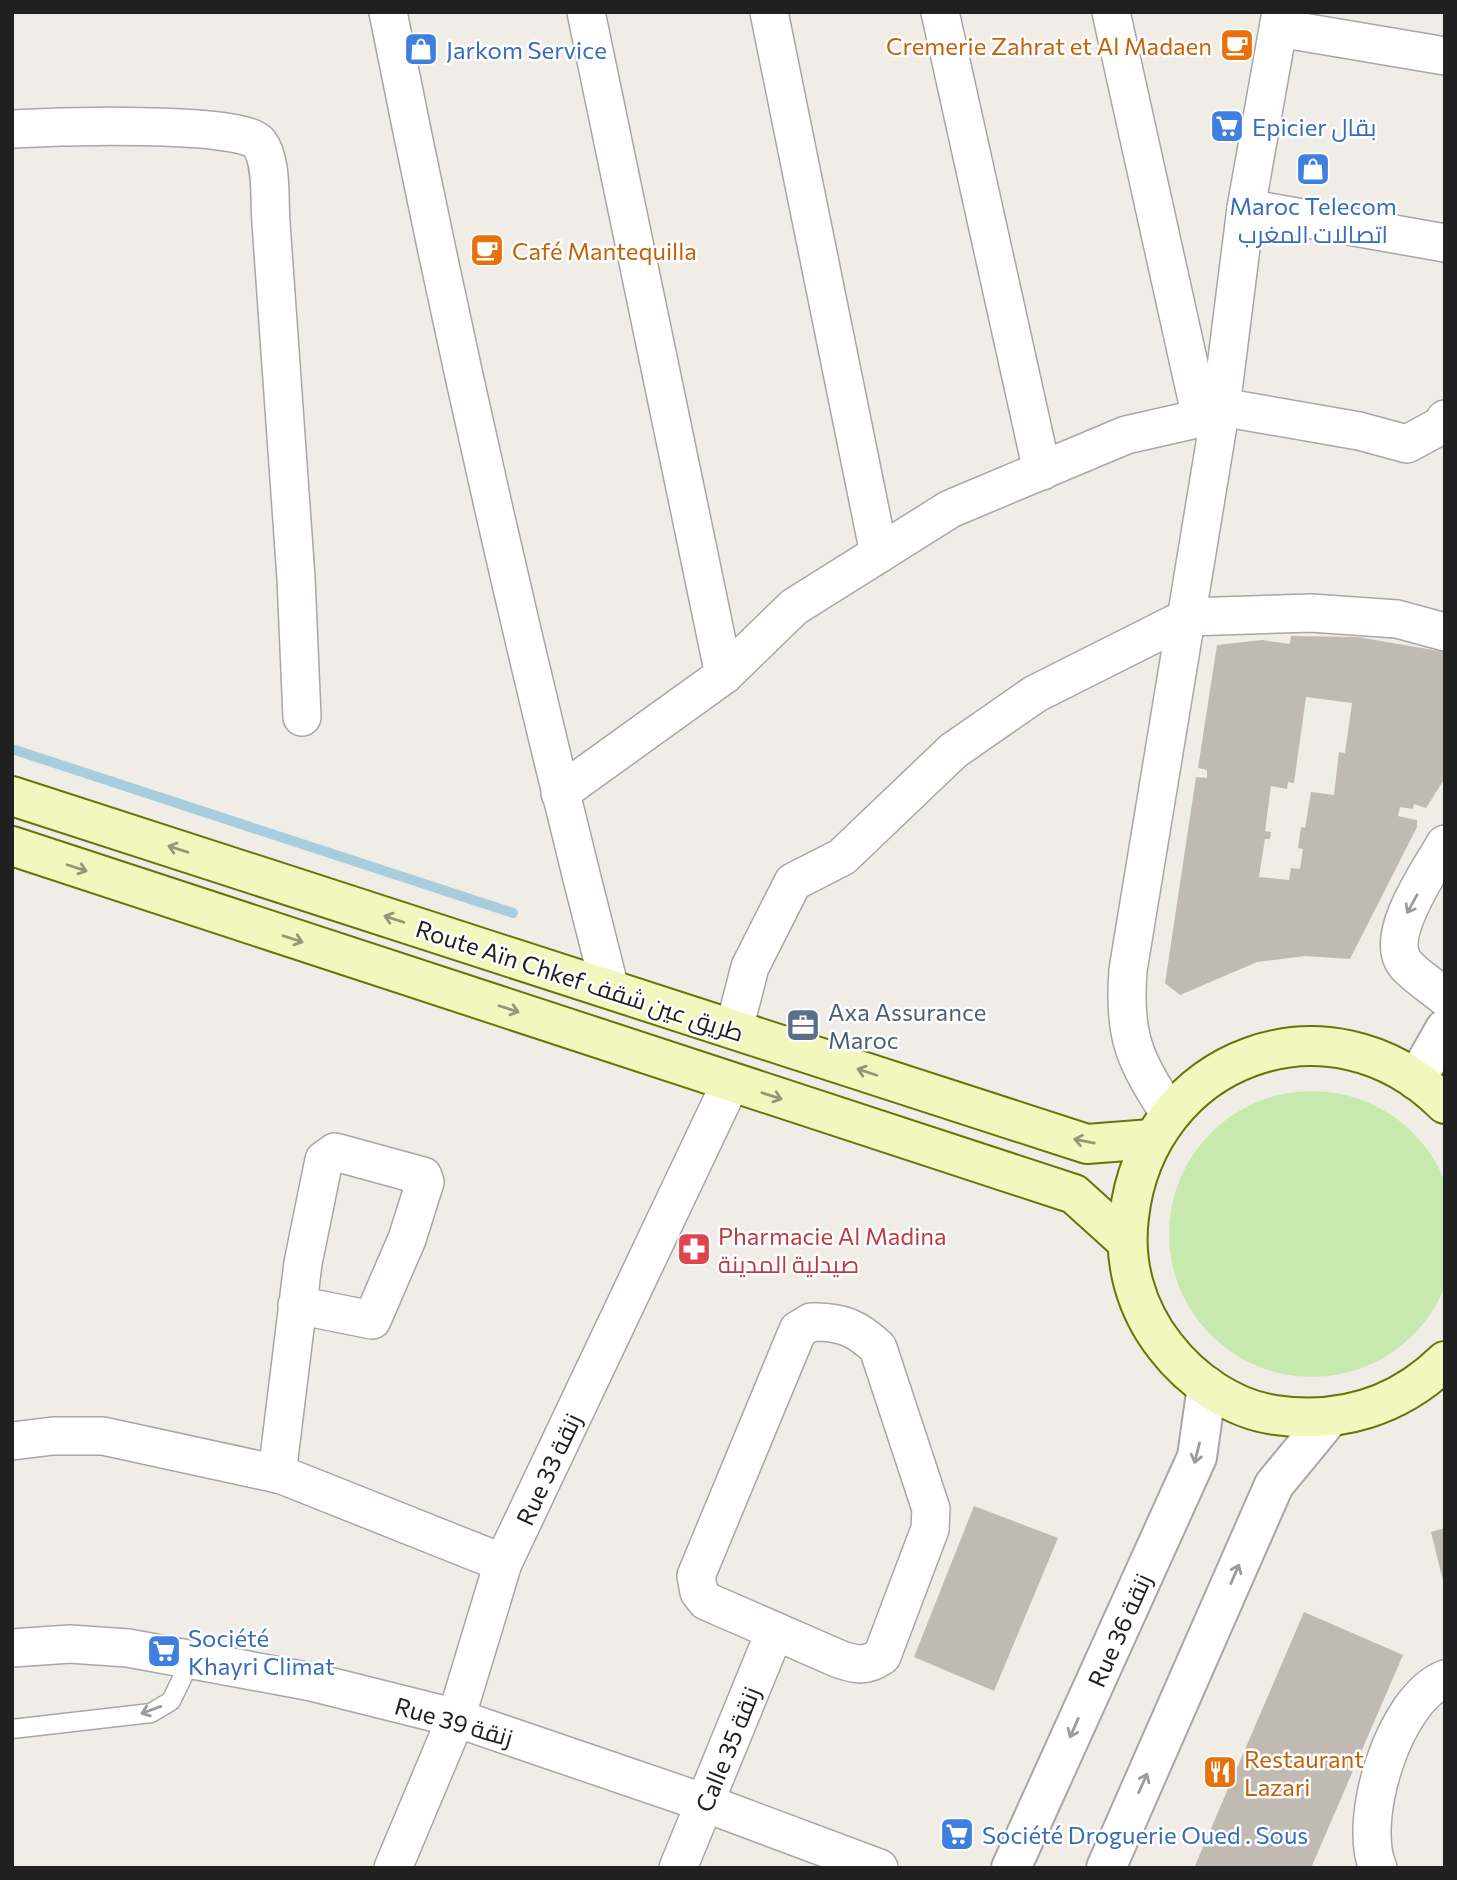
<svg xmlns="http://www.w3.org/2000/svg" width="1457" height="1880" font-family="Commissioner,Cairo,sans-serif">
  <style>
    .grass { fill: #c8e9ae }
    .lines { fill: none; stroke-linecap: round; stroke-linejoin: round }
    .stream { stroke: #a8cedd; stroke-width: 10 }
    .building { fill: #c1bab3; fill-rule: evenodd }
    .service-casing { stroke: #a7a7a7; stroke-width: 21 }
    .minor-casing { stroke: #a7a7a7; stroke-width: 40 }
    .tertiary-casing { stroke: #a7a7a7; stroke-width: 42 }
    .secondary-casing { stroke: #657608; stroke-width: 42 }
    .service { stroke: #fff; stroke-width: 18 }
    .minor { stroke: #fff; stroke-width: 37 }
    .tertiary { stroke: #fff; stroke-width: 38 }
    .secondary { stroke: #f2f8bd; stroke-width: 38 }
    .oneway { stroke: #949776 }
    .oneway2 { stroke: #9b9b9b }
    .labels { text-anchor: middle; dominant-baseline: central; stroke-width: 5; stroke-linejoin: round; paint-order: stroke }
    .food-label { font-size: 24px; fill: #c56008; stroke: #fff; text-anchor: start }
    .shop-label { font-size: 24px; fill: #366cbe; stroke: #fff; text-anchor: start }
    .street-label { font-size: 24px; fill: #202020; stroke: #fff }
    .service-label { font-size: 24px; fill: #4e5e75; stroke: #fff; text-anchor: start }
    .health-label { font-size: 24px; fill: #be3a42; stroke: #fff; text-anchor: start }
  </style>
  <rect width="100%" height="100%" fill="#f0ede7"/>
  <circle class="grass" cx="1312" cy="1234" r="143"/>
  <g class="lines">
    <polyline class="stream" points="12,749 513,913"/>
  </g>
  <g class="building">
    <path d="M1291 636 1358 637 1445 652V778L1426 808 1414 804 1413 809 1400 807 1398 816 1417 820V827L1350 959 1305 956 1257 962 1180 995 1165 983 1196 777 1207 778V770L1198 768 1217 645 1262 640 1290 644ZM1306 697 1352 703 1345 753 1339 752 1334 795 1311 792 1305 828 1301 827 1298 848 1303 849 1300 869 1291 868 1289 880 1259 877 1265 839H1270L1271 832 1265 831 1271 786 1287 789 1288 782 1294 783Z"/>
    <polygon points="974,1506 1058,1538 994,1691 914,1657"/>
    <polygon points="1445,1528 1445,1585 1444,1585 1431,1532"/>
    <polygon points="1304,1612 1403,1655 1311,1868 1194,1868"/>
  </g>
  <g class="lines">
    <g class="service-casing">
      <polyline id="service" points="12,1729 151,1713 171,1701 191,1660"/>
    </g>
    <g class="minor-casing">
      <g id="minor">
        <path d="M388 12C453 340 527 665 610 989"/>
        <polyline points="586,12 724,675"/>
        <polyline points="769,12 879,554"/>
        <polyline points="940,12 1042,471"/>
        <polyline points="1111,12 1201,418"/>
        <polyline points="1279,28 1445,56"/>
        <path d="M12 129C49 127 240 120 259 143 273 161 269 201 271 223L296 578 302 717"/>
        <polyline points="1246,208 1445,243"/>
        <polyline points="560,793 724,675 794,607 950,509 1126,435 1201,418 1221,407 1359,431 1407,444 1442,425 1445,419"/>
        <path d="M1445 844C1430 870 1382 937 1406 965 1417 977 1433 987 1445 997"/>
        <polyline points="734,1029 750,967 793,882 842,857 953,751 1035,694 1188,617 1311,613 1397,619 1445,632"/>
        <path d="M1169 1113C1134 1059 1123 1036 1128 970L1221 407 1246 208 1281 12"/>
        <path d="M811 1322C841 1321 857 1328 878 1348L931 1509 930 1529 882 1656C866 1667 856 1665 839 1659L706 1601 699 1592 696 1576 798 1330Z"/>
        <polyline points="12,1441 53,1436 103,1436 282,1475 503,1563"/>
        <polyline points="277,1474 303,1263 324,1160 335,1152 423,1176 425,1182 407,1239 372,1320 297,1305"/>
        <polyline points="12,1648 70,1644 128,1648 312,1682 456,1718 705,1803 879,1868"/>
        <polyline points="393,1868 456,1718 503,1563 731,1082"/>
        <polyline points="678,1868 775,1631"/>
        <path d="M1378 1868C1357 1820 1394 1699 1445 1679"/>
      </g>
    </g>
    <g class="tertiary-casing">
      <g id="tertiary">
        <polyline points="1416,1080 1445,1029"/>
        <polyline points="1011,1868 1197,1457 1207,1386"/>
        <polyline points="1106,1868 1274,1485 1329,1418"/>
      </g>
    </g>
    <g class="secondary-casing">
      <g id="secondary">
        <polyline points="12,796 1087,1144 1151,1139"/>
        <polyline points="12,846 1074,1194 1126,1241"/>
        <path d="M1445 1104C1329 988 1147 1057 1129 1217 1123 1263 1136 1309 1165 1346 1191 1380 1232 1409 1275 1415 1339 1424 1398 1407 1445 1361"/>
      </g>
    </g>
    <use href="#service" class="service"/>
    <use href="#minor" class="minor"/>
    <use href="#tertiary" class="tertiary"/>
    <use href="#secondary" class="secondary"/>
  </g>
  <defs><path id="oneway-shaft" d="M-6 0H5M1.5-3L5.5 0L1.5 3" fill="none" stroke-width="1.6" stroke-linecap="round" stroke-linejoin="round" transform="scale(1.75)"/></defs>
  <g class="oneway">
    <use href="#oneway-shaft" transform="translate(178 849) rotate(-162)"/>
    <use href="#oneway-shaft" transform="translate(77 868) rotate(18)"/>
    <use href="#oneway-shaft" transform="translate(394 919) rotate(-162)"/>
    <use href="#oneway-shaft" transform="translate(293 939) rotate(18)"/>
    <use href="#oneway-shaft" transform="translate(509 1009) rotate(18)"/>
    <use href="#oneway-shaft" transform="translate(867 1072) rotate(-162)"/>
    <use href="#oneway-shaft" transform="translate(772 1096) rotate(18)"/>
    <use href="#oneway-shaft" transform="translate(1084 1141) rotate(-169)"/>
  </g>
  <g class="oneway2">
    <use href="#oneway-shaft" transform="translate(1412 904) rotate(119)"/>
    <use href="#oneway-shaft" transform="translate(1197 1453) rotate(104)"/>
    <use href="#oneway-shaft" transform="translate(1235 1574) rotate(-66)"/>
    <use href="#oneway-shaft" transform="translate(151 1710) rotate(160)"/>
    <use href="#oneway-shaft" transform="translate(1074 1728) rotate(114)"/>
    <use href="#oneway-shaft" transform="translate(1143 1783) rotate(-66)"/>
  </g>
  <defs>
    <g id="cafe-square" transform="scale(1.75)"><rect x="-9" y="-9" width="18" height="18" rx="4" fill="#e8710a" stroke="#fff"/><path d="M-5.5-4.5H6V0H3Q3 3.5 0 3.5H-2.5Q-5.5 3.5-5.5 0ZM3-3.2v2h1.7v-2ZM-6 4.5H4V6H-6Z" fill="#fff"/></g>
    <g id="shop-square" transform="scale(1.75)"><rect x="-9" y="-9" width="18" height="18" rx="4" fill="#3f7fe0" stroke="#fff"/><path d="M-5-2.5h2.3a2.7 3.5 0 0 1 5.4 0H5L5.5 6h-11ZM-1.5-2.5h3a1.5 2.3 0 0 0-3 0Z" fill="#fff"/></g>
    <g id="supermarket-square" transform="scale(1.75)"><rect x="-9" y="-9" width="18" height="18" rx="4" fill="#3f7fe0" stroke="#fff"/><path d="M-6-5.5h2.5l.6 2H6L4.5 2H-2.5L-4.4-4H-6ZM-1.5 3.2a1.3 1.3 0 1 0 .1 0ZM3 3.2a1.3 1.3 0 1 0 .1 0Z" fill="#fff"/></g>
    <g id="office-square" transform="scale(1.75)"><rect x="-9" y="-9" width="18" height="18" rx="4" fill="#5c6f8a" stroke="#fff"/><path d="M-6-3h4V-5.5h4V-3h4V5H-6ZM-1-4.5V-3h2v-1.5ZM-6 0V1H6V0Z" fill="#fff"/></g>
    <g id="pharmacy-square" transform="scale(1.75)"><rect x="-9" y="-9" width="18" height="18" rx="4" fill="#e0444e" stroke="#fff"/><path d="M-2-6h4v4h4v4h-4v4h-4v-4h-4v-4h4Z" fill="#fff"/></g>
    <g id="restaurant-square" transform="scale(1.75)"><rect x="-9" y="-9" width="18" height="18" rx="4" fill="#e8710a" stroke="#fff"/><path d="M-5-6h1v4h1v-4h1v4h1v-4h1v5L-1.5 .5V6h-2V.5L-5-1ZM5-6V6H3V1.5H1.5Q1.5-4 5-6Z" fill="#fff"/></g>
  </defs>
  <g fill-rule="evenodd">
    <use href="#cafe-square" x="1237" y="45"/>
    <use href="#shop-square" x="421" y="49"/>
    <use href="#supermarket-square" x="1227" y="126"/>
    <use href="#shop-square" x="1313" y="169"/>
    <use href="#cafe-square" x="487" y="250"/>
    <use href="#office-square" x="803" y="1025"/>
    <use href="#pharmacy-square" x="694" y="1249"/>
    <use href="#supermarket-square" x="164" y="1651"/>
    <use href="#restaurant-square" x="1220" y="1772"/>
    <use href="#supermarket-square" x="957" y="1834"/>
  </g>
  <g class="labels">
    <g class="food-label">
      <text x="1212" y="45" text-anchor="end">Cremerie Zahrat et Al Madaen</text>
      <text x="512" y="250">Café Mantequilla</text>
      <text x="1244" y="1758">Restaurant<tspan x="1244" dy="28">Lazari</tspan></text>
    </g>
    <g class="shop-label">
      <text x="446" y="49">Jarkom Service</text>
      <text x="1252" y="126">Epicier بقال</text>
      <text x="1313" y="205" text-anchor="middle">Maroc Telecom<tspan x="1313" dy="28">اتصالات المغرب</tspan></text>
      <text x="188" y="1637">Société<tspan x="188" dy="28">Khayri Climat</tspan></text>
      <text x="982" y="1834">Société Droguerie Oued . Sous</text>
    </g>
    <g class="street-label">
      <text transform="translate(580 980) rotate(18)">Route Aïn Chkef طريق عين شقف</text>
      <text transform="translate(548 1469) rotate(-65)">Rue 33 زنقة</text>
      <text transform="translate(1119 1630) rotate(-66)">Rue 36 زنقة</text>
      <text transform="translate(454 1721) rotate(16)">Rue 39 زنقة</text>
      <text transform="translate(727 1749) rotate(-68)">Calle 35 زنقة</text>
    </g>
    <g class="service-label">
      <text x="828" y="1011">Axa Assurance<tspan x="828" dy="28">Maroc</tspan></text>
    </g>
    <g class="health-label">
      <text x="718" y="1235">Pharmacie Al Madina<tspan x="718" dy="28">صيدلية المدينة</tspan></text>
    </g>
  </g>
  <rect width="1457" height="1880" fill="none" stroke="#202020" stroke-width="28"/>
</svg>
